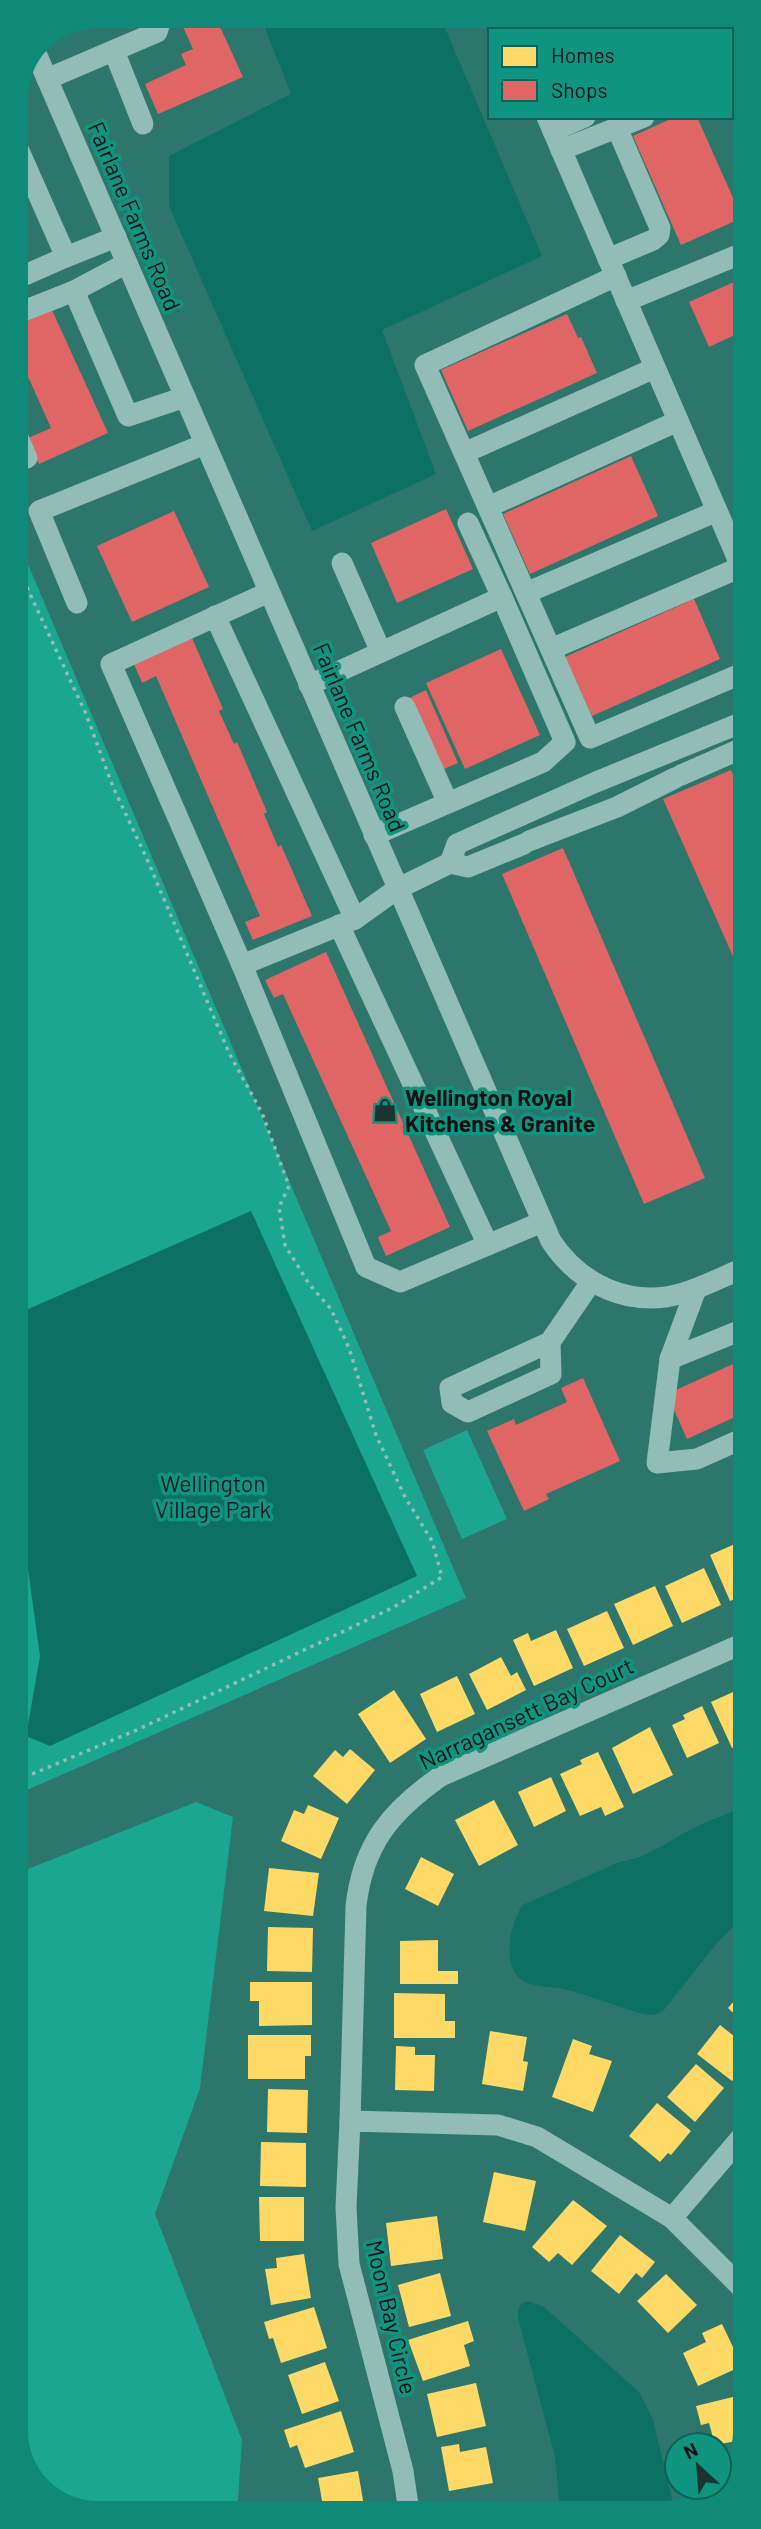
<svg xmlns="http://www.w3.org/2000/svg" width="761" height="2529" font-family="Barlow,sans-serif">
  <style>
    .green { fill: #1aa690 }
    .water { fill: #0c7062 }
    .homes { fill: #ffd966 }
    .shops { fill: #e06666 }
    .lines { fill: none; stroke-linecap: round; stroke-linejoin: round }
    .path { stroke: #92bcb6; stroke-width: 3.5; stroke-dasharray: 3.5 5; stroke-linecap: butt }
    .minor { stroke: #92bcb6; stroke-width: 21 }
    .labels { text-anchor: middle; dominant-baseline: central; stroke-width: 7; stroke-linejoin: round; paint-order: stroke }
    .street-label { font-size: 23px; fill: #111; stroke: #0f9481 }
    .poi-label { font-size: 23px; font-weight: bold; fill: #111; stroke: #0f9481; text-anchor: start }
    .park-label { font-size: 23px; fill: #1a1d1c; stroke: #0f9481 }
  </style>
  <rect width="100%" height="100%" fill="#2d766b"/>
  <g class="green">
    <polygon points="16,536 466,1598 18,1794"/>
    <polygon points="467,1430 507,1519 462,1539 423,1450"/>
    <polygon points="196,1802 233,1817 200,2088 155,2214 242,2440 237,2512 93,2513 44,2493 18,2452 18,1873"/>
  </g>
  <g class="water">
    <polygon points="260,16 440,16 542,256 382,330 436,474 312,531 169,206 169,156 291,94"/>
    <polygon points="251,1211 417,1576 50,1746 26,1736 40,1656 28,1569 17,1549 17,1314"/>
    <path d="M745 1806V1915L717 1943 663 2011 654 2015 643 2014C616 2006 591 1996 564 1989 552 1986 533 1988 522 1980 501 1965 510 1922 523 1905L619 1862C642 1859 660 1847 679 1836 699 1824 723 1816 745 1806Z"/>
    <polygon points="528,2301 544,2307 639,2392 653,2420 675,2511 560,2511 555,2457 518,2318 518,2310 522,2303"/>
  </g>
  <g class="homes">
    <polygon points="744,1540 744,1595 730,1601 710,1555"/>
    <polygon points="704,1568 721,1605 682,1623 665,1586"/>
    <polygon points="655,1586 673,1626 633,1645 614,1604"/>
    <polygon points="607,1611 624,1648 584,1666 567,1629"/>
    <polygon points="556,1630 573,1668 534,1686 513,1640 528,1633 531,1641"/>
    <polygon points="501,1657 511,1676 517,1672 526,1690 487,1710 469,1674"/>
    <polygon points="457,1676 475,1714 437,1732 420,1694"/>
    <polygon points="744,1687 744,1743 732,1748 711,1702"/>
    <polygon points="394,1690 426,1739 390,1763 358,1714"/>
    <polygon points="702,1706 719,1743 687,1758 672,1725 685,1719 683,1715"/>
    <polygon points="650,1727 673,1775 633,1794 612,1748"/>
    <polygon points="350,1749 375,1770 347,1804 313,1776 335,1750 343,1757"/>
    <polygon points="598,1752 624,1807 605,1816 601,1807 580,1816 560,1774 582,1764 580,1760"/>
    <polygon points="551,1777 566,1811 534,1827 518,1792"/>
    <polygon points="494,1800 518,1845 479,1866 455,1820"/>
    <polygon points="308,1805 339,1818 321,1859 281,1841 294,1810 304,1814"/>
    <polygon points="421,1857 454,1874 438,1906 405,1889"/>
    <polygon points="269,1868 319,1873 313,1916 264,1911"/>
    <polygon points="268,1927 313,1928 312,1972 267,1971"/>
    <polygon points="438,1940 438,1971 458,1971 458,1984 400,1984 400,1941"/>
    <polygon points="745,1973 745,2024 728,2008 742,1992 734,1984"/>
    <polygon points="250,1982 312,1982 312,2025 259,2026 259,2001 250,2001"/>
    <polygon points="394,1993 445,1994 445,2021 455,2021 455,2038 394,2038"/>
    <polygon points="720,2025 739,2040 745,2032 745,2065 732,2081 697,2054"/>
    <polygon points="490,2031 527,2037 523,2061 528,2062 523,2091 482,2084"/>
    <polygon points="248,2035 311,2035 311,2056 305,2056 305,2079 248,2079"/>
    <polygon points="573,2039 592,2046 589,2054 612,2061 593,2112 552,2097"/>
    <polygon points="396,2046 415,2047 415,2055 435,2055 434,2091 395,2090"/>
    <polygon points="696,2064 724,2088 695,2122 667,2097"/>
    <polygon points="268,2089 308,2090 307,2133 267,2132"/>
    <polygon points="657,2103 691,2131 671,2155 668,2153 660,2162 629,2136"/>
    <polygon points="261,2142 306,2143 306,2187 260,2186"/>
    <polygon points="494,2172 536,2181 525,2231 483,2222"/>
    <polygon points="745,2195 745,2211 737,2204"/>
    <polygon points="259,2197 304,2197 304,2241 260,2241"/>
    <polygon points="573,2200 607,2226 572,2265 558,2253 549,2262 532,2247"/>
    <polygon points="437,2216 443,2259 391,2266 386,2223"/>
    <polygon points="620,2235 655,2262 642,2278 636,2273 619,2294 591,2271"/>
    <polygon points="304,2254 311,2298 271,2305 265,2269 277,2268 276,2258"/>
    <polygon points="440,2273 451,2316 409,2327 398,2285"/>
    <polygon points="666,2274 697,2305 668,2333 637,2301"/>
    <polygon points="314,2307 327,2348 281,2363 273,2338 269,2339 264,2322"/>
    <polygon points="468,2321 474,2341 464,2345 470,2366 423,2381 408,2340"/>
    <polygon points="722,2324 742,2366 698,2386 683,2353 706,2342 702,2333"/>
    <polygon points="325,2362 339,2401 302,2414 288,2375"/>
    <polygon points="476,2383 486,2426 437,2437 427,2394"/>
    <polygon points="745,2394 745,2431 742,2440 715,2445 709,2423 701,2425 696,2406"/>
    <polygon points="341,2411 354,2452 305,2468 297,2445 290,2448 284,2430"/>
    <polygon points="459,2444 460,2452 486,2447 493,2483 449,2491 441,2447"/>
    <polygon points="738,2452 728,2481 720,2486 719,2458"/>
    <polygon points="358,2471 365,2512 324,2512 318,2478"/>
    <polygon points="490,2502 491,2511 452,2512 452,2504"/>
  </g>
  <g class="shops">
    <polygon points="178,16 215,16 243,77 158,114 145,84 186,65 181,54 193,49"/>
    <polygon points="568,16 666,16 671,30 574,30"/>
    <polygon points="675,117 697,117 742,218 681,245 633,136"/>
    <polygon points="16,232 27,255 16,260"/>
    <polygon points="743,278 743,331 709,347 689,302"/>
    <polygon points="52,310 108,433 39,464 28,438 51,428 18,354 16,355 16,326"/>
    <polygon points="567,314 578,338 581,337 597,373 468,431 441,370"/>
    <polygon points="631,456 658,516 530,574 503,514"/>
    <polygon points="446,509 473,569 397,603 371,543"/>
    <polygon points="174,511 209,587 132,622 97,546"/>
    <polygon points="694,599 720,659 592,716 565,657"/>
    <polygon points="192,638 223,709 219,711 234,744 237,742 267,812 264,814 278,847 281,845 312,916 253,940 245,922 260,916 156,676 142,683 134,664"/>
    <polygon points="501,649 540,735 465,769 426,683"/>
    <polygon points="426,690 458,763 439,771 407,699"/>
    <polygon points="731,770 743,799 744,981 663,799"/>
    <polygon points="563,848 705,1178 644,1204 502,874"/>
    <polygon points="326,952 450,1227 386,1256 378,1237 391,1231 283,994 274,998 265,980"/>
    <polygon points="744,1359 744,1413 687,1439 667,1394"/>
    <polygon points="583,1378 620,1461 546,1494 549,1499 524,1511 487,1431 514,1419 516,1425 567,1402 561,1388"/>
  </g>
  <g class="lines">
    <polyline class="path" points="16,564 86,714 113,787 147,859 229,1053 262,1113 289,1186 279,1207 285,1245 309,1284 331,1309 349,1348 376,1435 405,1497 432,1541 442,1577 394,1607 139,1729 18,1780"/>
    <g class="minor">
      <polyline points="503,16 509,30"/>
      <path d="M35 51 551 1241C580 1285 631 1309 683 1293 704 1287 724 1276 744 1268"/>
      <polyline points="114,51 143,124"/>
      <polyline points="47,79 157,32 162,16"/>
      <polyline points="731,83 743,79"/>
      <polyline points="547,117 743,571"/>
      <polyline points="553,131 585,117"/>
      <polyline points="16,144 66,257 116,237"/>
      <polyline points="561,150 644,117"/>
      <polyline points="608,259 653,240 659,235 660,228 617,128"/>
      <polyline points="127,263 74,291 128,416 185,397"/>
      <polyline points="616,276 425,365 590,738 743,673"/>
      <polyline points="16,279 66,257"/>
      <polyline points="626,301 743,253"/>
      <polyline points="16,314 74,291"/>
      <polyline points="16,433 27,458"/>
      <polyline points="464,453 655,368"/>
      <polyline points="488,507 678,421"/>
      <polyline points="468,523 502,597"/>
      <polyline points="342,563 381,652"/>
      <polyline points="269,592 111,664 242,965 355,919 397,889 450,863 468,867 524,844"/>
      <polyline points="526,593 717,511"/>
      <polyline points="77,603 39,511 205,444"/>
      <polyline points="215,616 355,919"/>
      <polyline points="551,649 741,567"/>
      <polyline points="309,685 502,597 565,742 543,762 374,835"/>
      <polyline points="405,707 448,803"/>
      <polyline points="681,775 743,748"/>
      <polyline points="529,841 617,807 675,778"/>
      <polyline points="450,863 457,844 596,782 743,722"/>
      <polyline points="339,925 488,1245"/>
      <polyline points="242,965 366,1267 400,1282 542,1222"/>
      <polyline points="696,1289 670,1359 657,1463 697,1459 744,1438"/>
      <polyline points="550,1342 551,1374 468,1412 452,1403 450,1388 550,1342 591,1282"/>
      <polyline points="670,1359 744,1329"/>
      <path d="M350 2121 356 1906C363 1844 391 1811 441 1776L744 1643"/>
      <polyline points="672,2218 745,2133"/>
      <polyline points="409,2512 403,2471 349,2264 346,2207 350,2121 498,2125 537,2137 672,2218 745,2291"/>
    </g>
  </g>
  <defs>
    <g id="shop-bare" transform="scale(1.89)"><path d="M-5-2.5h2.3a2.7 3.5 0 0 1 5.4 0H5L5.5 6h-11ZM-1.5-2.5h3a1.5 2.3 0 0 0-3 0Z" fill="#1b3430" stroke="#0f9481" stroke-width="2.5" paint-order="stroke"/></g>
  </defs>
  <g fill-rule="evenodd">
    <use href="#shop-bare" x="385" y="1110"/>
  </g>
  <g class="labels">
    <g class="street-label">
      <text transform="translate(135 216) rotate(67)">Fairlane Farms Road</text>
      <text transform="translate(360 737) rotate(67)">Fairlane Farms Road</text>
      <text transform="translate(526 1713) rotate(-25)">Narragansett Bay Court</text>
      <text transform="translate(392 2317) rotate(77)">Moon Bay Circle</text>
    </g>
    <g class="poi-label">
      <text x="405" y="1097">Wellington Royal<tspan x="405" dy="26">Kitchens &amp; Granite</tspan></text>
    </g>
    <g class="park-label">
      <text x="213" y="1483">Wellington<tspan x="213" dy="26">Village Park</tspan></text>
    </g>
  </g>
  <path d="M0 0H761V2529H0ZM98 28H663A70 70 0 0 1 733 98V2431A70 70 0 0 1 663 2501H98A70 70 0 0 1 28 2431V98A70 70 0 0 1 98 28Z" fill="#0f8a78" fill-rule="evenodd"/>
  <rect x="488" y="28" width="245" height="91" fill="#0f9481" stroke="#106054" stroke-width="2"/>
  <rect x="502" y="46" width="35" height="21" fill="#ffd966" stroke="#106054" stroke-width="2"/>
  <text x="551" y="63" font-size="21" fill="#111111">Homes</text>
  <rect x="502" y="80" width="35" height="21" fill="#e06666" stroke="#106054" stroke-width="2"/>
  <text x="551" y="98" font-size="21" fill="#111111">Shops</text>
  <g transform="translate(698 2466) rotate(334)"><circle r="33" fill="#0f9481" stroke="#106054" stroke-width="2"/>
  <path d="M0-5L12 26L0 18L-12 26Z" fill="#1b3430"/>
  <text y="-10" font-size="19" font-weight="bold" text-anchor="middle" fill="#111111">N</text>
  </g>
</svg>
